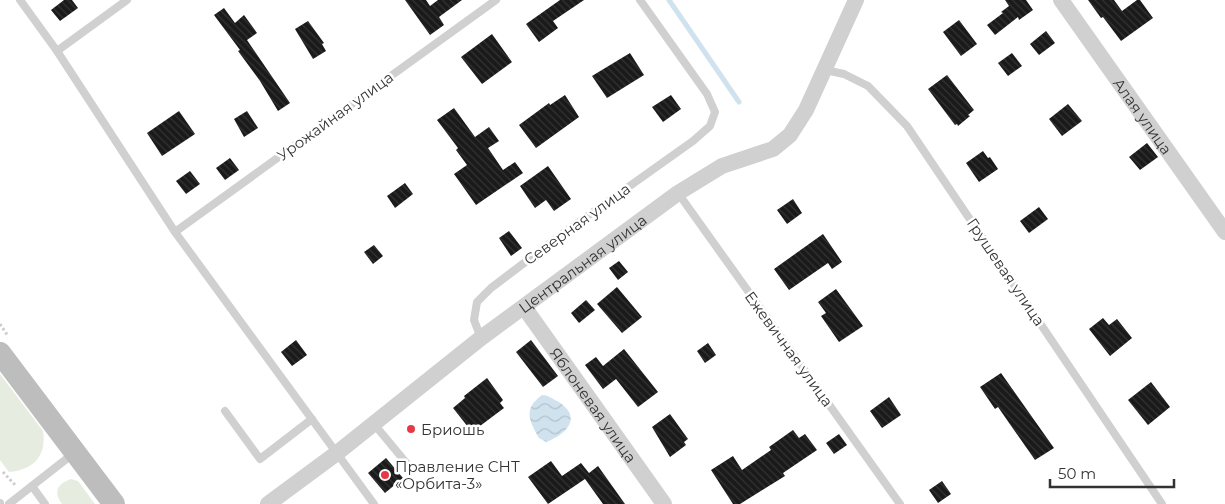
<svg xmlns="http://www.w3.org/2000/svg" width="1225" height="504" font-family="Montserrat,sans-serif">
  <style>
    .grass { fill: #e6ecdf }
    .water { fill: url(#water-waves) }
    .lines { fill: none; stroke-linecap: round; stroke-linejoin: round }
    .stream { stroke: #cfe2ee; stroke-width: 5 }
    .building { fill: url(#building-back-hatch) }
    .path { stroke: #cdcdcd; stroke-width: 3; stroke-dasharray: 2.5 2.5; stroke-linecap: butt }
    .service { stroke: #d0d0d0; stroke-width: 8 }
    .minor { stroke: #d0d0d0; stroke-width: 16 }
    .secondary { stroke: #bdbdbd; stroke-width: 22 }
    .poi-dot { fill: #e63946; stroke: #fff; stroke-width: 2 }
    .labels { text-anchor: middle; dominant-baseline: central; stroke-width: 5; stroke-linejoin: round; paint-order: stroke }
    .street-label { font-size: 15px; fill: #333; stroke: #fff }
    .poi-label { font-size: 15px; fill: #333; stroke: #fff; text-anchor: start }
  </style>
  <defs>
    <pattern id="water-waves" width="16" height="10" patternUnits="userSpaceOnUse" patternTransform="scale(1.25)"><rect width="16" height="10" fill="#cfe2ee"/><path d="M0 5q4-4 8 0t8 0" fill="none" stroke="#b2c2cd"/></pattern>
    <pattern id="building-back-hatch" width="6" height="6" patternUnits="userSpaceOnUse" patternTransform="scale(1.25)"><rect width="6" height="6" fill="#1a1a1a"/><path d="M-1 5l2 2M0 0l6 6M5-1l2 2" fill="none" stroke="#333"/></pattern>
  </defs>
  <rect width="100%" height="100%" fill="#fff"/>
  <g class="grass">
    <path d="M0 374 43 431C47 456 33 470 9 472L0 460Z"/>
    <path d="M71 479 78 481 95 504H62C53 492 57 484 71 479Z"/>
  </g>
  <path class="water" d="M542 395C548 395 551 398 557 401 583 416 568 434 546 442L539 438C529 420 523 409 542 395Z"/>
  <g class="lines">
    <polyline class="stream" points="669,0 739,102"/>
  </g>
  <g class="building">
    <polygon points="64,0 72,0 78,8 60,21 51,10"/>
    <polygon points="405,0 426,0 430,6 438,0 462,0 439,17 444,25 430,35"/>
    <polygon points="560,0 584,0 553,21 558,28 539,42 526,24"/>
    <polygon points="1005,0 1026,0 1033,10 1019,20 1018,17 995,35 987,25 1003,13 1001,12 1009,6"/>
    <polygon points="1088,0 1114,0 1122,11 1137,0 1140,0 1153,18 1121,41 1103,17 1101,18"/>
    <polygon points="224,8 235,23 244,15 257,33 247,40 290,103 278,111 260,81 238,51 240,50 214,15"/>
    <polygon points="959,20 977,44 961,56 943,32"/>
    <polygon points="308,21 324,43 322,44 326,51 313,59 295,29"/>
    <polygon points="1046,31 1055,43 1039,55 1030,44"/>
    <polygon points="492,34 512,62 482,84 461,57"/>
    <polygon points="630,53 644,75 607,98 592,76"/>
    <polygon points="1012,53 1022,66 1008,76 998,63"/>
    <polygon points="947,75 974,110 968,115 970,116 958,126 957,124 955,125 928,89"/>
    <polygon points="565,95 579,117 536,148 519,125 549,103 550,105"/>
    <polygon points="671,95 681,109 663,122 652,107"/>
    <polygon points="1068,104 1082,121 1062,136 1049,119"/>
    <polygon points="454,108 475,137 489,127 499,141 488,148 503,170 515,162 523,173 476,205 454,174 467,165 456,150 458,148 437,120"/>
    <polygon points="179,111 195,134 162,156 147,133"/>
    <polygon points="247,111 258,128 244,137 234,119"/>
    <polygon points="1147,143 1158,157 1140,170 1129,157"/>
    <polygon points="983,151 988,158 990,157 998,169 979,182 966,163"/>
    <polygon points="230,158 239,170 225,180 216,168"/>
    <polygon points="548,166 571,199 554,211 546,200 535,208 520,186"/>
    <polygon points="190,171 200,184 186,194 176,181"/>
    <polygon points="405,183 413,194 395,208 387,196"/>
    <polygon points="793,199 802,213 787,224 777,210"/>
    <polygon points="1039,207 1048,219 1029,233 1020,221"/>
    <polygon points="509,231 522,248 511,256 499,238"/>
    <polygon points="823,234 842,262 832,269 828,263 789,290 774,269"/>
    <polygon points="374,245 383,256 373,264 364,252"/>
    <polygon points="619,261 628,272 618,280 609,268"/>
    <polygon points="617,287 642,317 622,333 597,304"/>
    <polygon points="836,289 863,326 839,342 821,316 826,313 818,302"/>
    <polygon points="586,300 595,310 579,323 571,313"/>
    <polygon points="1103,318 1109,325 1117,319 1132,338 1110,356 1089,329"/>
    <polygon points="296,340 307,355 292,366 281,352"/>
    <polygon points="531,340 558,376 543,387 516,352"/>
    <polygon points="708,343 716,355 705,363 697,351"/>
    <polygon points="624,349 658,392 638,407 616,379 603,389 585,365 596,357 603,366"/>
    <polygon points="1001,373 1054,448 1035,460 998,407 995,409 980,387"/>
    <polygon points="487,378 503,400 500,403 504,408 472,432 453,408 465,398 464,396"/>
    <polygon points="1151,382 1170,407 1148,425 1128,400"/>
    <polygon points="889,397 901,415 882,428 870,411"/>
    <polygon points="670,414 688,439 684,442 686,445 670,457 652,427"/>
    <polygon points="793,430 799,438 805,434 817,450 783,473 785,476 740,504 733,504 711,470 733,456 742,470 771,450 769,447"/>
    <polygon points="839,434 847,445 834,454 826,443"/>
    <polygon points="386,458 403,478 385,493 368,473"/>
    <polygon points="551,461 562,476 581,463 589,473 598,466 625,504 603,504 585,479 548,504 528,477"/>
    <polygon points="942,481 951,494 938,503 929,490"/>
  </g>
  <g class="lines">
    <g class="path">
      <polyline points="0,324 8,336"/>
      <polyline points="3,472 16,486"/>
    </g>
    <g class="service">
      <polyline points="20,0 57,51 175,232 374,504"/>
      <polyline points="57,51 127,0"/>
      <polyline points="825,70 844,74 868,86 907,126 1162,504"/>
      <polyline points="678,193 900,504"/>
      <polyline points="175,232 496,0"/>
      <polyline points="481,338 474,320 477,302 491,288 565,232 693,141 710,126 715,112 707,94 640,0"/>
      <polyline points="225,411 260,459 312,419"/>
      <polyline points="374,424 408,465"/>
      <polyline points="32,486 45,504"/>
      <polyline points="0,503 0,504"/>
      <polyline points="9,504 74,453"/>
    </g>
    <g class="minor">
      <path id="s1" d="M1061 0 1225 232"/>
      <path id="s2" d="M524 307 664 504"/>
      <path id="s3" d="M268 504 337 453 481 338 678 193 722 166 773 149 790 135 806 110 856 0"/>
    </g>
    <polyline class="secondary" points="0,353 114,504"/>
  </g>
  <g class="poi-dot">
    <circle cx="411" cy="429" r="5"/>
    <circle cx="385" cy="475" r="5"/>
  </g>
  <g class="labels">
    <g class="street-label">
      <text transform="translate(335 116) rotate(-36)">Урожайная улица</text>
      <text stroke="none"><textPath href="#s1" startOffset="142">Алая улица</textPath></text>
      <text transform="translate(577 224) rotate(-36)">Северная улица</text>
      <text stroke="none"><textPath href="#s3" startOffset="396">Центральная улица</textPath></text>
      <text transform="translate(1006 272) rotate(56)">Грушевая улица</text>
      <text transform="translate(789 349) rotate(54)">Ежевичная улица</text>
      <text stroke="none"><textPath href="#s2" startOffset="120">Яблоневая улица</textPath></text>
    </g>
    <g class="poi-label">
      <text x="421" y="429">Бриошь</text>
      <text x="395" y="466">Правление СНТ<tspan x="395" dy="17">«Орбита-3»</tspan></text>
    </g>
  </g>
  <path d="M1050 479v8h124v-8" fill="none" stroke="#333333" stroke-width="2.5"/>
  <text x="1058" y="479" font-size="15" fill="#333333" stroke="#ffffff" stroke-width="4" paint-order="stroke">50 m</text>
</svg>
